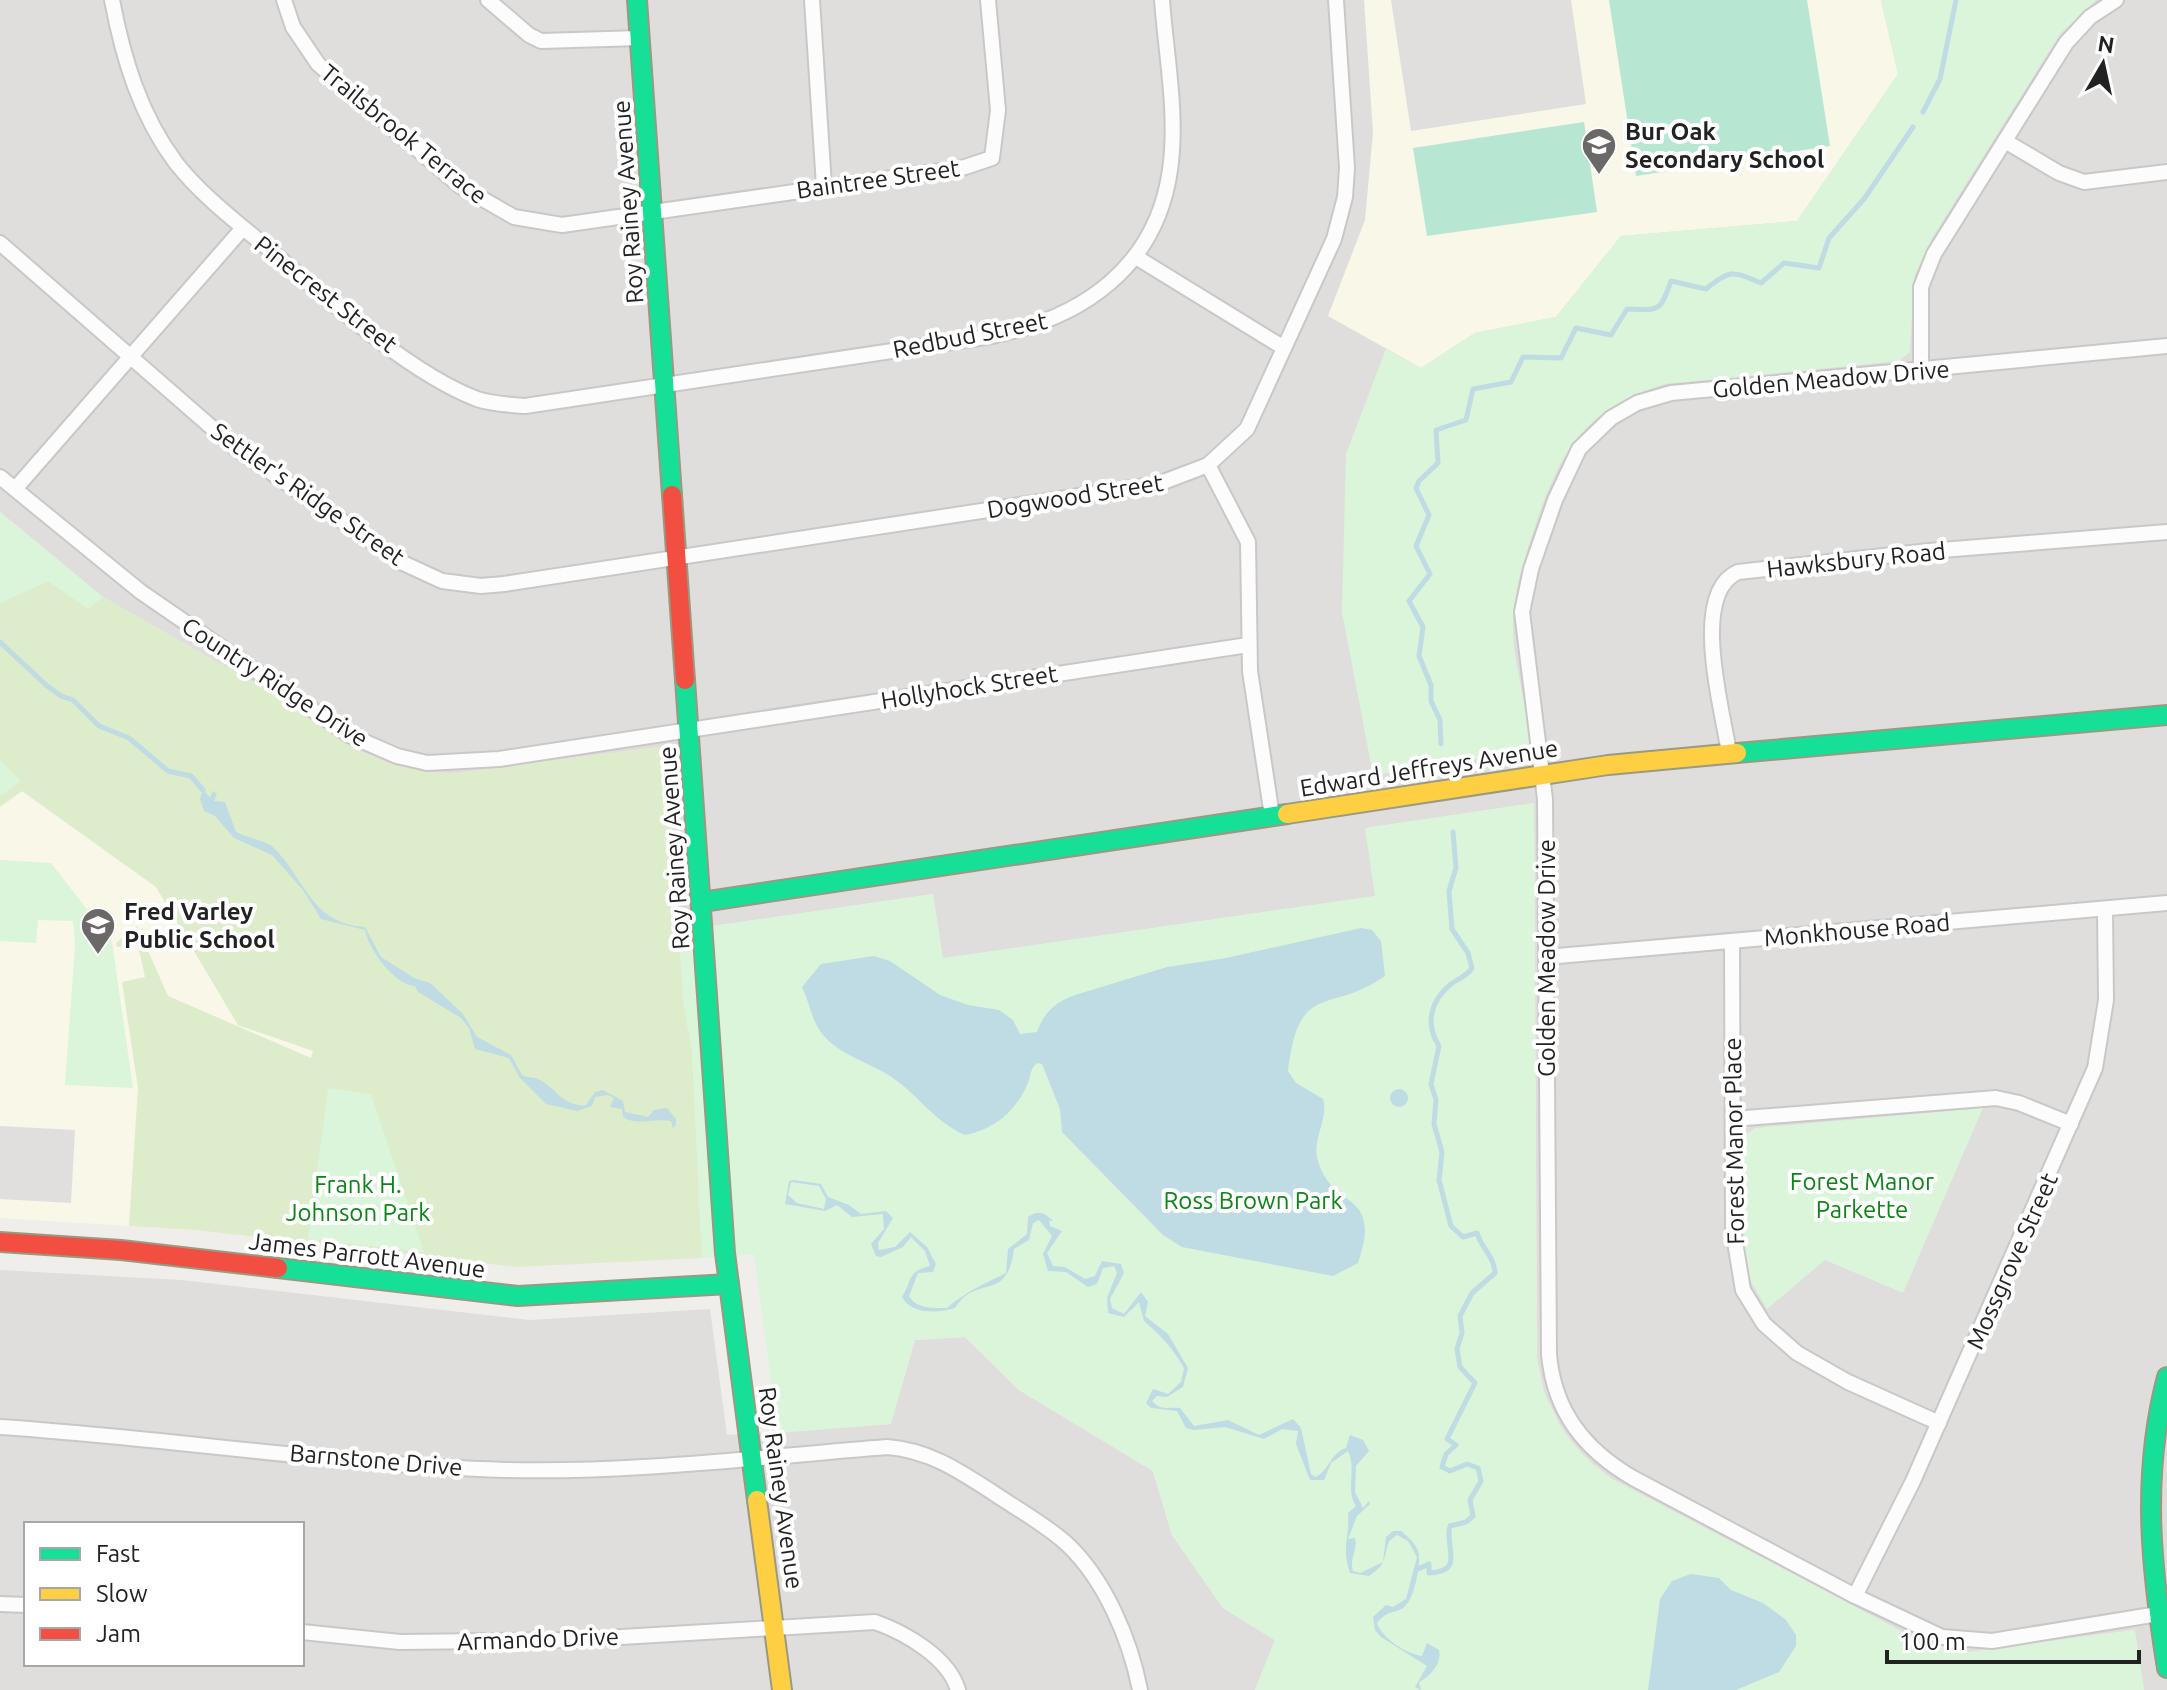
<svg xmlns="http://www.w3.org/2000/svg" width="2167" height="1690" font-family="Ubuntu,sans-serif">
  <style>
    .residential { fill: #dfdedc; fill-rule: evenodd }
    .education { fill: #f8f7e8 }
    .grass { fill: #ddeccb }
    .park { fill: #daf5da }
    .pitch { fill: #b7e6d2 }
    .parking { fill: #e0dfde }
    .water { fill: #bfdbe3; fill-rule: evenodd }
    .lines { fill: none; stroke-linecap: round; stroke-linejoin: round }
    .stream { stroke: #bfdbe3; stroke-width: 5 }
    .street-casing { stroke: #c9c8c7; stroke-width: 18 }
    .fast-casing { stroke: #999a82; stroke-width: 22 }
    .slow-casing { stroke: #999a82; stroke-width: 22 }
    .jam-casing { stroke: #999a82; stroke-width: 22 }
    .street { stroke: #fdfcfc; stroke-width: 14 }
    .fast { stroke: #16e098; stroke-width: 18 }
    .slow { stroke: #ffcf43; stroke-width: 18 }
    .jam { stroke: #f24e42; stroke-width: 18 }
    .labels { text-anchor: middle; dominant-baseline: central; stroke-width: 8; stroke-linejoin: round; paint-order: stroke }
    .poi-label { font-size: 24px; font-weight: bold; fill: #222; stroke: #fff; text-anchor: start }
    .street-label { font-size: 24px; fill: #222; stroke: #fff }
    .park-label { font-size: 24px; fill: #0c8416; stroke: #fff }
  </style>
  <rect width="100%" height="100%" fill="#f0eeeb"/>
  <g class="residential">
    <polygon points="0,0 2167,0 2167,1690 2144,1690 2134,1630 1969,1652 1920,1641 1612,1479 1583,1457 1562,1429 1544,1393 1537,1358 1534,803 1366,828 1376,896 942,959 933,894 679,931 666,746 450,774 396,766 361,752 259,686 103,597 0,512"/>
    <path d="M0 1270 181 1280 530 1320 710 1309 727 1435 890 1424 915 1340 965 1337 1019 1390 1153 1471 1172 1535 1223 1608 1275 1640 1255 1690H0ZM26 1524H302V1664H26Z"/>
  </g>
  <g class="education">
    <polygon points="1364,0 1881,0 1898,74 1797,221 1621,236 1556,317 1475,333 1421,368 1328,316 1365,220 1373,132"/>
    <polygon points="22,791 156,887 238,1025 313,1050 296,1242 195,1230 0,1218 0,807"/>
  </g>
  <polygon class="grass" points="48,581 88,608 103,597 259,686 360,752 396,766 450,774 666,746 684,1006 692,1051 702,1258 516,1267 195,1230 129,1226 138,1088 122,982 145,977 138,945 117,947 116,943 137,926 168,996 311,1058 313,1051 238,1025 156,887 22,791 0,807 0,603"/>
  <g class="park">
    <path d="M1881 0H2096L2060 34 1932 238 1914 277 1910 352 1899 361 1665 384C1580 409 1558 457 1532 535 1522 567 1512 597 1513 631 1514 671 1530 711 1529 751L1373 775 1342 612 1346 454 1386 349 1421 368 1475 333 1556 317 1621 236 1797 221 1898 74Z"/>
    <polygon points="0,512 103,597 88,609 48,581 0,603"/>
    <polygon points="0,760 21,781 0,796"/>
    <path d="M1534 803 1537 1358C1542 1409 1571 1450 1612 1479L1920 1641 1969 1652 2135 1630 2144 1690H1255L1275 1640 1223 1608 1172 1535 1153 1471 1019 1390 965 1337 915 1340 891 1424 778 1433 754 1254 702 1258 692 1051 684 1006 679 931 933 894 943 958 1375 896 1365 828Z"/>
    <polygon points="0,860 51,863 112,942 133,1088 65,1085 75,946 73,921 38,920 36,943 0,941"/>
    <polygon points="328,1088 371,1094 424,1252 308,1239"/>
    <polygon points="1983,1108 1903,1293 1825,1260 1767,1309 1751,1282 1744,1248 1743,1144 1744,1136 1755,1128"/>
  </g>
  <g class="pitch">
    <polygon points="1609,0 1807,0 1830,146 1636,176"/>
    <polygon points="1584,122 1597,212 1427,236 1413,148"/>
  </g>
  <g class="parking">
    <polygon points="1391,0 1571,0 1586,104 1411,131"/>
    <polygon points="0,1126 75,1130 71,1203 0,1199"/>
  </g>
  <g class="water">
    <path d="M203 790 210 797 213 791 217 794 214 801 225 802 236 832C248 838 269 842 274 848 306 881 312 924 365 927L381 957 414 978 430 983 463 1014 477 1037 511 1055 522 1075C530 1079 533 1076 540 1080 559 1091 559 1103 585 1106L595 1092 603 1090 623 1101 625 1112 648 1117 654 1110 667 1108 676 1119V1125L673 1128 671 1121C655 1118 636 1126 623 1117L622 1109 610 1107 614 1098 608 1095 595 1097 592 1106 577 1111 546 1104 520 1078 509 1058 475 1049 469 1028 461 1018 418 992 415 986C394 985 368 948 365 930L321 919 303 890 272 855 234 838 215 816 204 811 200 799Z"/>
    <path d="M1361 928 1372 930 1381 941 1385 976C1328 1016 1299 979 1288 1071L1296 1083 1323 1099C1329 1119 1311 1140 1318 1161 1333 1212 1383 1189 1358 1263L1333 1276 1182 1247 1163 1235 1062 1132 1060 1109 1042 1064 1037 1063C1029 1070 1031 1077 1027 1085 1016 1111 993 1130 965 1135 935 1122 919 1096 893 1078 872 1063 841 1056 824 1036 811 1021 810 1003 802 987L821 964 874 956 890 961 940 995 968 1005 999 1010 1013 1020 1020 1034 1037 1032C1044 1013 1053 1004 1072 996L1167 967 1226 958Z"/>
    <circle cx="1399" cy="1098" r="9"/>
    <path d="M794 1180 821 1184 828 1197 849 1205 861 1214 886 1211 893 1218 878 1243 879 1250 895 1247 910 1232 927 1247 936 1264 933 1272 918 1273 909 1296C916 1309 933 1308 947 1308 965 1292 986 1283 1006 1273L1008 1249 1027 1234 1028 1217C1038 1209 1045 1213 1053 1221H1049L1050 1226 1062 1231 1047 1253 1053 1266 1065 1267 1085 1279 1095 1276 1102 1261 1121 1264 1124 1273 1110 1299 1112 1308 1124 1314 1141 1292 1148 1302 1145 1316 1168 1334 1188 1368 1183 1387 1167 1397 1157 1396 1152 1401C1161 1411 1168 1407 1180 1408L1194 1426 1228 1420 1259 1435 1293 1419 1301 1428 1311 1474 1315 1477C1329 1472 1330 1453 1346 1448L1350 1435 1363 1440 1369 1451 1356 1466 1355 1492 1363 1508 1369 1501 1370 1504 1357 1516 1348 1539 1355 1538C1358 1550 1349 1559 1353 1571L1360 1573 1383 1562 1386 1537 1393 1531H1401C1408 1537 1419 1546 1419 1556 1420 1567 1414 1601 1403 1608 1391 1615 1389 1609 1377 1623 1382 1638 1406 1654 1422 1656L1427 1643 1439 1650C1442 1664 1430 1676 1419 1682L1421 1690 1415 1687 1427 1666 1381 1637 1375 1630 1373 1617 1386 1605 1393 1607 1406 1599 1417 1557 1408 1541 1397 1535 1389 1541C1383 1559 1387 1564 1369 1576L1350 1573C1341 1546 1350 1539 1348 1513L1356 1506C1345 1490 1357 1470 1348 1451L1331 1463 1324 1480H1310L1296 1444 1298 1431 1282 1429 1264 1439 1225 1427 1193 1430 1186 1428 1177 1411 1151 1408 1146 1403 1153 1389 1168 1394 1181 1382 1184 1368C1172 1347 1161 1336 1144 1321L1139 1302 1124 1317 1108 1313 1107 1298 1117 1273 1114 1266 1103 1268 1097 1284 1088 1287 1066 1272 1048 1271 1043 1254 1052 1236 1039 1220 1033 1223 1029 1240 1014 1249C1007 1304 977 1273 955 1308 939 1313 911 1315 902 1297 913 1280 906 1272 930 1266L925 1251 911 1237 903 1247 881 1257 876 1256 871 1244 884 1229 883 1214 852 1217 837 1205 825 1211 785 1204 789 1181ZM791 1182 819 1186 826 1199 824 1209 797 1203 788 1195Z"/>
    <polygon points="1691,1574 1719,1578 1731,1590 1763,1603 1786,1620 1796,1635 1796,1646 1779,1672 1736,1690 1648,1690 1660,1599 1672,1581"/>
  </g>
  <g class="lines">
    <g class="stream">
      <polyline points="1923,112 1940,79 1956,0"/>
      <polyline points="0,642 46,685 61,696 73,700 99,726 129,738 168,771 191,776 203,790"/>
      <path d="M1441 744 1440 720 1431 701V685L1419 656 1423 627 1409 601 1430 574 1416 546 1429 515 1416 488 1419 481 1438 463 1436 430 1466 420 1473 389 1511 382 1523 357 1561 358 1576 328 1611 335 1627 309C1659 310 1660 313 1671 281L1706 289C1731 269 1732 271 1761 283L1784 263 1819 268 1829 238 1864 199 1913 127"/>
      <path d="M1418 1569 1429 1564V1573C1466 1572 1444 1546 1450 1526L1466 1522 1473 1516 1470 1500 1481 1481 1478 1468 1467 1464 1450 1471 1442 1467 1446 1454 1456 1445 1447 1439 1475 1383 1460 1367 1457 1349 1462 1333 1460 1316 1472 1293 1495 1273C1494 1256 1482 1249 1477 1233L1463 1237 1451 1226 1439 1180 1442 1152 1434 1124 1436 1100 1431 1084 1439 1046C1425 1024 1430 1001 1451 984 1459 978 1466 977 1472 968L1468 953 1452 929 1449 891 1456 868 1453 832"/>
    </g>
    <g class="street-casing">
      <g id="street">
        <path d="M112 0C123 58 140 115 176 163 202 196 238 223 270 250 326 298 409 373 477 399 492 404 509 405 525 406L992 336C1082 318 1156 268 1170 170 1178 115 1166 55 1162 0"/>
        <polyline points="284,0 293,27 318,64 460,186 514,217 562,225 962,168 992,158 998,110 988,0"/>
        <polyline points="488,0 529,35 541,41 640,38"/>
        <polyline points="812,0 824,186"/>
        <polyline points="2005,141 2059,173 2084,182 2167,172"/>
        <polyline points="0,243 233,446 403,563 442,581 481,586 504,584 1158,484 1208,465 1247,429 1334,239 1345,197 1347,168 1336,0"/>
        <polyline points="1136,257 1284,348"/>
        <polyline points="1921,371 1921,287 1934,254 2066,43 2090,17 2116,0"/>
        <polyline points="1208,465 1248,542 1250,671 1272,816"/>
        <polyline points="0,477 141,592 349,735 397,756 427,763 499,759 1248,645"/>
        <polyline points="15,489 243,228"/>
        <path d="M1729 753C1723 711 1689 593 1738 572L1929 551 2167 532"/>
        <polyline points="1732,941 1733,1230 1743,1290 1764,1324 1797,1353 1848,1382 1939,1423"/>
        <polyline points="1546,957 2167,903"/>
        <polyline points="1733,1119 1996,1098 2019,1103 2071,1124"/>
        <path d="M0 1427C169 1438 337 1465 506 1470 632 1473 761 1457 887 1447 928 1450 958 1470 992 1492 1017 1509 1045 1524 1067 1544 1105 1580 1130 1639 1140 1690"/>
        <polyline points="1855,1596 1913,1481 2095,1068 2106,1000 2105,910"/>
        <polyline points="0,1604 26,1605"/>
        <path d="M2164 1613 1992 1641 1942 1637 1855 1596 1633 1478C1585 1450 1554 1412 1549 1354L1545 799 1522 612 1531 569 1555 500 1579 449 1611 418 1637 403 1671 393 2167 346"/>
        <path d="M302 1632 400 1642 571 1640 875 1622C906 1633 949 1658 958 1690"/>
      </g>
    </g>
    <g class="fast-casing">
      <g id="fast">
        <polyline points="637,0 672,495"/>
        <polyline points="685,680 725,1253 757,1500"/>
        <polyline points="1737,753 2167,715"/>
        <polyline points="702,902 1287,814"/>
        <polyline points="278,1268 518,1296 729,1284"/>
        <path d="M2167 1377C2141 1476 2151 1568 2167 1668"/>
      </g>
    </g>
    <g class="slow-casing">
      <g id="slow">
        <polyline points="1287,814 1608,765 1737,753"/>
        <polyline points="757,1500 782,1690"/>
      </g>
    </g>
    <g class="jam-casing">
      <g id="jam">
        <polyline points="672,495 685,680"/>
        <polyline points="0,1242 121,1250 278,1268"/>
      </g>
    </g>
    <use href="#street" class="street"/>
    <use href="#fast" class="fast"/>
    <use href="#slow" class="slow"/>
    <use href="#jam" class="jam"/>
  </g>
  <defs>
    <g id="school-pin" transform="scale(1.8)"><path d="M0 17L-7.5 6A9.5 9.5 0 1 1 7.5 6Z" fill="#6a6968" stroke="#fff"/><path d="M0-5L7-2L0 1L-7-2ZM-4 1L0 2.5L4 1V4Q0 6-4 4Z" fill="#fff"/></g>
  </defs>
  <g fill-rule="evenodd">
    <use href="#school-pin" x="1599" y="145"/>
    <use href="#school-pin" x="98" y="925"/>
  </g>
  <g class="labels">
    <g class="poi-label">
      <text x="1625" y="131">Bur Oak<tspan x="1625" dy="28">Secondary School</tspan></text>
      <text x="124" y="911">Fred Varley<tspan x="124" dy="28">Public School</tspan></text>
    </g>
    <g class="street-label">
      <text transform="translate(404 134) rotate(39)">Trailsbrook Terrace</text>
      <text transform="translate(878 179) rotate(-8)">Baintree Street</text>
      <text transform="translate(628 202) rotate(-94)">Roy Rainey Avenue</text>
      <text transform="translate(326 294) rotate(38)">Pinecrest Street</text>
      <text transform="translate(970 335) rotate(-11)">Redbud Street</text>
      <text transform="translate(1831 379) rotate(-5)">Golden Meadow Drive</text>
      <text transform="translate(308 494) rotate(35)">Settler's Ridge Street</text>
      <text transform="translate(1075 496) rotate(-9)">Dogwood Street</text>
      <text transform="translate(1856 560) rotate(-6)">Hawksbury Road</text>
      <text transform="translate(275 682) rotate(33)">Country Ridge Drive</text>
      <text transform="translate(969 687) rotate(-9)">Hollyhock Street</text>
      <text transform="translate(1429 768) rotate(-9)">Edward Jeffreys Avenue</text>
      <text transform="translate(674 848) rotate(-94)">Roy Rainey Avenue</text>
      <text transform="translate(1857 930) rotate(-5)">Monkhouse Road</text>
      <text transform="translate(1546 958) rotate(-90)">Golden Meadow Drive</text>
      <text transform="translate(1734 1141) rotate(-91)">Forest Manor Place</text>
      <text transform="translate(367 1255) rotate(7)">James Parrott Avenue</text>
      <text transform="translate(2012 1261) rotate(-66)">Mossgrove Street</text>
      <text transform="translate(376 1460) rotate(5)">Barnstone Drive</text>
      <text transform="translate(781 1488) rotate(82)">Roy Rainey Avenue</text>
      <text transform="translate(538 1639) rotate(-2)">Armando Drive</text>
    </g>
    <g class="park-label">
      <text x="1862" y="1181">Forest Manor<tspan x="1862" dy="28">Parkette</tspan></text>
      <text x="358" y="1184">Frank H.<tspan x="358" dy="28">Johnson Park</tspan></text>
      <text x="1253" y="1200">Ross Brown Park</text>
    </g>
  </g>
  <rect x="24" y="1522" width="280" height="144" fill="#ffffff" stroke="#a7a7a7" stroke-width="2"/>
  <rect x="40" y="1548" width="40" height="12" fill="#16e098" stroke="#a7a7a7" stroke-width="2"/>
  <text x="96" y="1562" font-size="24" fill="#222222">Fast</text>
  <rect x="40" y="1588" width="40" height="12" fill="#ffcf43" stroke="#a7a7a7" stroke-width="2"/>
  <text x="96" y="1602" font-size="24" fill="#222222">Slow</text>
  <rect x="40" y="1628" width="40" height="12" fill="#f24e42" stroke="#a7a7a7" stroke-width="2"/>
  <text x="96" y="1642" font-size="24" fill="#222222">Jam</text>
  <g transform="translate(2103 64) rotate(9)" stroke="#ffffff" stroke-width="6" paint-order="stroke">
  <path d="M0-6L14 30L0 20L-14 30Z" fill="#222222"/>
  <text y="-12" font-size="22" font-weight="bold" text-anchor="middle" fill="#222222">N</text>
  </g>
  <path d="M1887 1650v12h252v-12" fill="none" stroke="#222222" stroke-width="4"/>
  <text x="1899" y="1650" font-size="24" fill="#222222" stroke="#ffffff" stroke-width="6" paint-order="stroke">100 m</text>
</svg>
